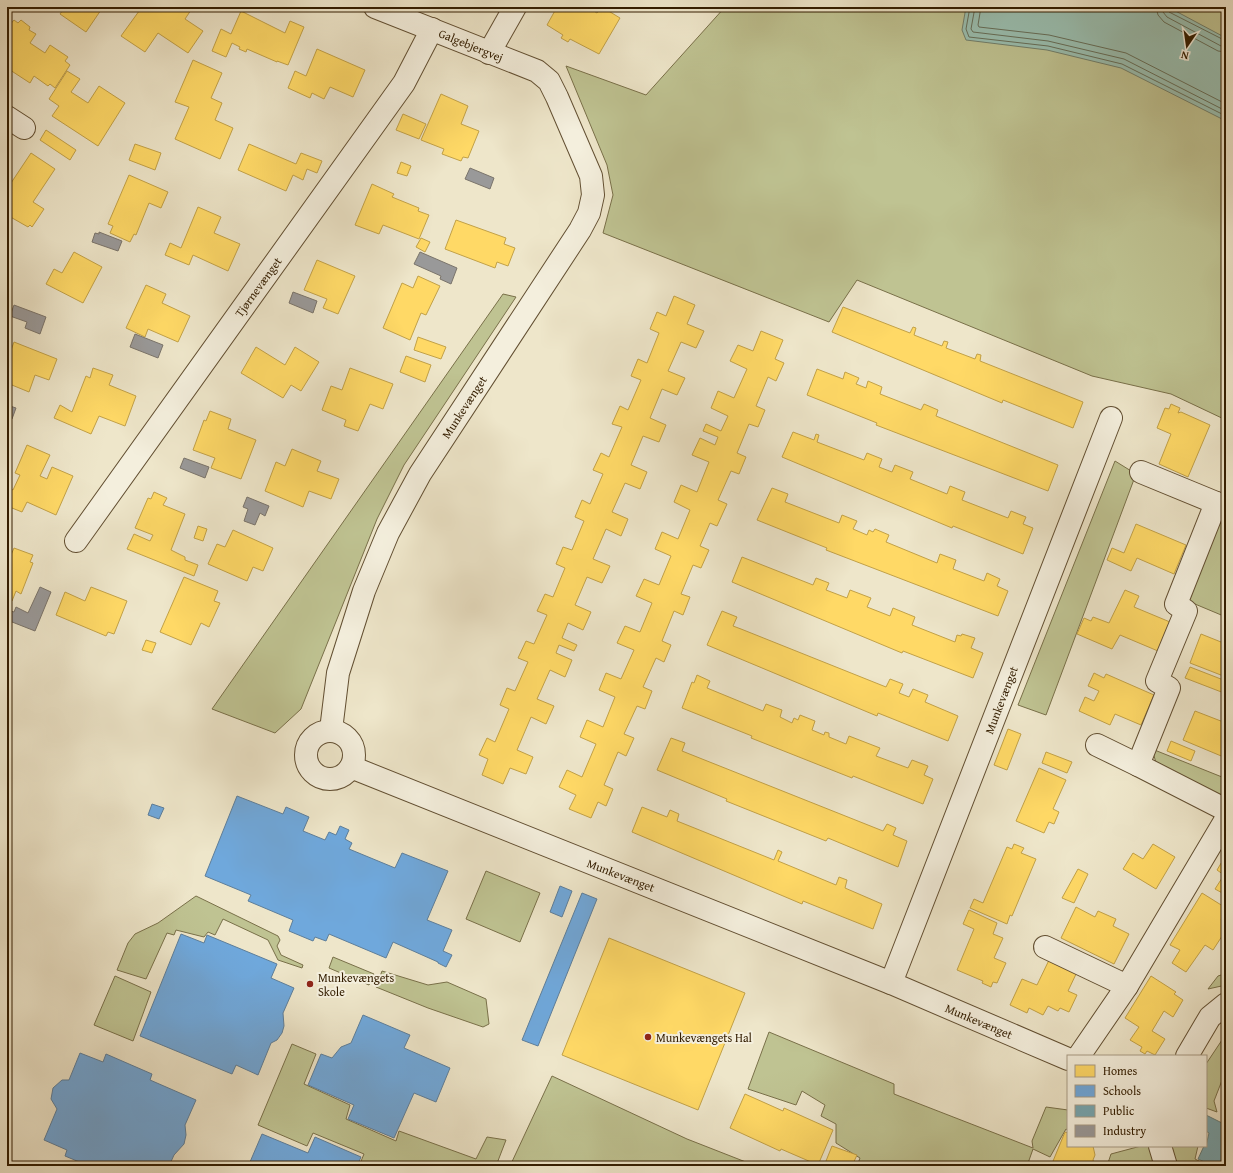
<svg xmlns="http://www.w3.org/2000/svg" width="1233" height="1173" font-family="'Gentium Book Plus',serif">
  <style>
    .green { fill: #bfc392; stroke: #797049 }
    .water { fill: #9ac0b2; stroke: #717f6b }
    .homes { fill: #ffd966; stroke: #c2a147 }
    .schools { fill: #6fa8dc; stroke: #5d7e9a }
    .public { fill: #76a5af; stroke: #627c7a }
    .industry { fill: #999; stroke: #7a746b }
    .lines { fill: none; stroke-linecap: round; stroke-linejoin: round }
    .shore { stroke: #666e59; stroke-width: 1 }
    .minor-casing { stroke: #624f32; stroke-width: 24 }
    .minor { stroke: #f4efdd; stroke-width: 22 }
    .poi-dot { fill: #8f2418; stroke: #f4efdd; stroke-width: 1.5 }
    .labels { text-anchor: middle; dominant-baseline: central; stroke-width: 4; stroke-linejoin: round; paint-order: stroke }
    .street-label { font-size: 12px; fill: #331d00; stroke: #f4efdd }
    .poi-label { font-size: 12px; fill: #331d00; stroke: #f4efdd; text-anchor: start }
  </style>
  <rect width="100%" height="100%" fill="#eee6ca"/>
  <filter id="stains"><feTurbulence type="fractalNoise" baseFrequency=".005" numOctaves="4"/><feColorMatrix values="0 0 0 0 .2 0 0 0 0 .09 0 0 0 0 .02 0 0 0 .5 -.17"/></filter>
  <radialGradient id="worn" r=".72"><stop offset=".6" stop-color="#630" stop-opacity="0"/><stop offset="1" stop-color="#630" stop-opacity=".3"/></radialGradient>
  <g class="green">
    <polygon points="725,7 1226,7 1226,420 1171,394 1092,376 857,280 829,322 603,233 613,195 607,165 566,66 646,95"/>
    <polygon points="503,294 516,297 404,465 377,519 301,709 275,733 212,709"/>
    <polygon points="1115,461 1136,474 1046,715 1018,705"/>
    <polygon points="1226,520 1226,617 1183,599 1214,527"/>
    <polygon points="1152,749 1222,777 1226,769 1226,797 1223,797 1157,766"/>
    <polygon points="486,871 540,893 520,942 466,919"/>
    <polygon points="196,896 278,936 280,940 277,946 281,955 303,965 302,968 278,960 268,940 223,919 215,935 208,932 204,937 176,930 174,935 167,933 146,979 117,970 128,943 135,934 158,923"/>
    <polygon points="333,957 374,974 369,985 329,968"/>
    <polygon points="382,971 428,985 447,982 486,999 489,1024 483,1027 428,1008 376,987"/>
    <polygon points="1226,971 1226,985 1208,989 1218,976 1224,974"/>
    <polygon points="115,976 151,992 133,1041 94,1025"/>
    <polygon points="769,1032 894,1084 894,1094 1033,1148 1032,1141 1046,1107 1068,1110 1068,1130 1066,1129 1050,1157 1033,1149 1027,1166 857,1166 860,1158 836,1143 836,1124 821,1116 825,1105 802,1091 796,1105 748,1089"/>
    <polygon points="1226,1034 1226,1070 1214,1101 1217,1112 1206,1108 1206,1064"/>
    <polygon points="292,1044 316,1054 304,1084 350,1105 346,1119 396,1141 399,1131 476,1159 487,1137 506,1140 496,1166 359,1166 364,1154 313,1133 307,1146 258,1125"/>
    <polygon points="552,1076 687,1139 756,1166 510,1166"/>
    <polygon points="1141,1146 1154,1146 1155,1166 1107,1166 1111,1154"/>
    <polygon points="1167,1146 1198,1146 1195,1159 1209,1166 1173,1166"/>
  </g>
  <polygon class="water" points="966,7 1168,7 1226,38 1226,121 1121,68 1047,50 966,40 962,30"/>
  <g class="homes">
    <polygon points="65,7 103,7 86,32 60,14"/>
    <polygon points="142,7 153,7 157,10 159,7 193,7 185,19 203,31 188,53 158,33 145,52 121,36"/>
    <polygon points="557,7 574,7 581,11 584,7 587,7 597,13 602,7 620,18 599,54 570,39 568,42 561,38 563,35 547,25"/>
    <polygon points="241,11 285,33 290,21 304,27 288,65 277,61 277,62 247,49 246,52 239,49 240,47 232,43 226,57 212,51 221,29 231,34"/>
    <polygon points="14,20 18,23 21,20 30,27 29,30 36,34 30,43 45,53 50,45 68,57 65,61 70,65 55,88 50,84 48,86 34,76 30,83 7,68 7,28"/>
    <polygon points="317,49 365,70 353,97 330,87 324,99 312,93 310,98 288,88 295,71 306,76"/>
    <polygon points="193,60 222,73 211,98 222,103 215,120 233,128 220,159 175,139 189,107 175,102"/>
    <polygon points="67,71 80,79 71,92 88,103 99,86 125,103 98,146 52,116 59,106 49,99"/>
    <polygon points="441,94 468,106 461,124 479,131 468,158 463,157 461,161 442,154 444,149 421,140"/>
    <polygon points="403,114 426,124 419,139 396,130"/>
    <polygon points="46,130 76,150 70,160 40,140"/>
    <polygon points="135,144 161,153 155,170 129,160"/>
    <polygon points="249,144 296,164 301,153 322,161 317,173 307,169 303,180 293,175 286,191 238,170"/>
    <polygon points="31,153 55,169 33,202 44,209 32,227 30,225 28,227 7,215 7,189"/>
    <polygon points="401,162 411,166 407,176 397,173"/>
    <polygon points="129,175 168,192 161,208 149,203 136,235 134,234 130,242 110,233 113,226 108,224"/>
    <polygon points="372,184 394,194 392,197 419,208 418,211 429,215 419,239 383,225 379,234 355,225"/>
    <polygon points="198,207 221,217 214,233 240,244 228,271 193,255 189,265 165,255 170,243 181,248"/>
    <polygon points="456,220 506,238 504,244 515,248 508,266 497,262 495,268 445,249"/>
    <polygon points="421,238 430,242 425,252 416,247"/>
    <polygon points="74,252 102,267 83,303 46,284 54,269 62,273"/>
    <polygon points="317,260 355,276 338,314 323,308 327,299 304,290"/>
    <polygon points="418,276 440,286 426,315 421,313 410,340 383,328 402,283 413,288"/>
    <polygon points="146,285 166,294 162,303 190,316 178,342 148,329 145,337 126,328"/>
    <polygon points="674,296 695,305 687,324 704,331 696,348 681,342 668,371 685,378 677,395 662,389 650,418 666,425 659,442 643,436 631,465 647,472 640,489 625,483 612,512 628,519 621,536 606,529 593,559 610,566 602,583 587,577 575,605 591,612 583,630 568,623 562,638 577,645 574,651 559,645 556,653 572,660 565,677 550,670 537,699 554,706 546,724 531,717 517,750 533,757 526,774 510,768 503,784 482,775 488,759 479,755 487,738 495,742 509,709 500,705 507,688 515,691 528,662 518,658 526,641 534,644 547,615 537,611 545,594 553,597 565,568 556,564 563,547 572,550 584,521 575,517 582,500 590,504 603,474 593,470 601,453 609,457 622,427 612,424 620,406 628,410 641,380 631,376 638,359 647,363 659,333 650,329 657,312 666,316"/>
    <polygon points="843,307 910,333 913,327 916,328 914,335 942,346 944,341 948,342 946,348 975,359 977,354 981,355 980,361 1083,402 1073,428 1003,400 1002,403 832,332"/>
    <polygon points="761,331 783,340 775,359 784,363 776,381 768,377 756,406 765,410 758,427 749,424 737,453 746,457 739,474 731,471 718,500 727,504 717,526 710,523 700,546 709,550 701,568 693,565 681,594 690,597 683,615 674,611 662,641 671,645 664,662 656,658 643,687 652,691 645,709 637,706 624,734 634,738 626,756 618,752 604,785 613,789 606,806 598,802 591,818 569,809 576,795 559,787 567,770 582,777 596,744 580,737 587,720 603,727 615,697 599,690 606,673 621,679 634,650 617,643 625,626 640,632 652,603 636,596 644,579 659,585 671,556 655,549 662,532 678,539 690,510 674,502 681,485 697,492 709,462 692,455 700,438 715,445 718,437 703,431 706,424 721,431 728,416 711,408 718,391 734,398 747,369 730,361 738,345 753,351"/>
    <polygon points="418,337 446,347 441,359 414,350"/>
    <polygon points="14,342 57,359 49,380 35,375 29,392 7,383 7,361"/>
    <polygon points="256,347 285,365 295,347 319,362 301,391 291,385 283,398 241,373"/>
    <polygon points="406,356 431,365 425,382 400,372"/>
    <polygon points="93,368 113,375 109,385 136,396 125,426 99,416 91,434 54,418 60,405 72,412 86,376 90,378"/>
    <polygon points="350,368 393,384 383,409 370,404 358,431 344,426 346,420 322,410 331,386 342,390"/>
    <polygon points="817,369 843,379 845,372 859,378 856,384 866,388 868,381 882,387 880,394 921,410 924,404 938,410 936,416 1058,465 1048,491 876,425 877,423 807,395"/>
    <polygon points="1171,404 1180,408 1178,413 1181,412 1210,425 1188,477 1159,464 1171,434 1157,428 1165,408 1169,409"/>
    <polygon points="210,411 231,419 228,429 256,440 241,479 211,468 215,458 193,450 204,420 206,421"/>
    <polygon points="793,432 814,440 816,434 819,435 817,442 864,460 867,453 882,459 879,467 892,472 895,465 913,472 910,479 947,494 950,486 965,492 962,500 1008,518 1011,511 1026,517 1023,524 1033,528 1023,554 953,526 952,528 782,457"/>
    <polygon points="27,445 50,455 40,476 47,479 52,467 73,476 56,515 27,502 22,512 7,506 7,487 13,490 20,475 15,473"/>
    <polygon points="292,449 321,461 317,471 339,479 331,499 309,491 303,507 265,491 276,462 285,466"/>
    <polygon points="772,488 788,494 785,502 839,523 842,515 857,521 853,529 867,535 869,530 873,532 875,529 889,535 886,542 937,563 940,554 956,560 953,569 984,581 987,573 1000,579 997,586 1008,591 998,616 826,550 827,548 757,520"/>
    <polygon points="154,492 167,498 163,505 185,514 171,550 185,557 185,560 198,565 194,576 127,549 134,534 150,541 153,535 135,528 148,498 151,499"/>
    <polygon points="1136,524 1186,545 1174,574 1137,558 1131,571 1107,560 1112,548 1124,553"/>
    <polygon points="198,526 207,529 203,541 194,538"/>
    <polygon points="233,530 273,548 263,571 253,567 247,581 208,564 217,544 225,547"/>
    <polygon points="14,548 33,555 30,562 33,563 21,594 16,591 12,601 7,599 7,554 11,555"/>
    <polygon points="742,557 813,585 816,578 829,583 826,590 847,598 850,590 871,598 867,607 890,616 893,608 915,617 912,625 955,642 957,635 961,636 962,634 975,638 971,648 983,653 973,678 903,651 902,653 732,582"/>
    <polygon points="184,577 218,591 214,601 220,603 209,627 201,623 191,645 160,632"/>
    <polygon points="91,587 127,601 114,634 108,632 106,636 56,615 65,592 85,601"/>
    <polygon points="1125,590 1139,596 1134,607 1170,622 1158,651 1120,635 1112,649 1077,634 1084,618 1091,621 1093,617 1109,623"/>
    <polygon points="722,611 737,617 733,626 741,629 886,687 890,679 903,684 899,693 909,697 913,689 928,695 925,702 958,716 948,741 878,713 877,716 707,645"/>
    <polygon points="1201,634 1226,644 1226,677 1190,663"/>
    <polygon points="146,640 156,643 152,653 142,650"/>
    <polygon points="1190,667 1226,681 1224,693 1185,678"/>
    <polygon points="1094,673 1104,678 1106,674 1154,695 1141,725 1115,714 1110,725 1079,711 1085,697 1094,701 1099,691 1088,686"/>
    <polygon points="697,675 710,681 707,688 763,711 766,704 782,710 780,717 792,723 794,718 798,720 800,715 815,721 812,730 824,735 825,732 829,733 829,737 846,744 849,736 880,748 876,756 908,768 912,760 928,766 924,775 933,779 923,804 853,776 852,778 751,738 752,736 682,708 692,682 694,683"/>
    <polygon points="1195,711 1226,723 1226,758 1183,740"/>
    <polygon points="1008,729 1021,734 1007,770 994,765"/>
    <polygon points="671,738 685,743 682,751 883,831 887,824 896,828 893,835 907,841 898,867 828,838 826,841 726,801 727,799 657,770"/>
    <polygon points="1171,741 1195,751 1191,761 1167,751"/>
    <polygon points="1046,752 1072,762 1067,773 1042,763"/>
    <polygon points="1039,768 1066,780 1053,809 1059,812 1054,824 1049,822 1044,833 1016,821"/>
    <polygon points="642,807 667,817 670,810 679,814 677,821 774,860 778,850 782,852 778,861 836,885 839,877 847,880 845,888 882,904 873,929 803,901 802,904 632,832"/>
    <polygon points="1014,844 1024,848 1021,853 1036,859 1012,916 1010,915 1007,924 970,908 974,899 983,903 1007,847 1012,849"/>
    <polygon points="1153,844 1175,857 1156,889 1123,869 1133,853 1143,859"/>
    <polygon points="1226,855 1226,895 1215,889 1224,875 1217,870"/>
    <polygon points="1078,869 1088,874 1074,903 1062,898"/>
    <polygon points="1202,893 1226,908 1226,911 1221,920 1226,923 1226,930 1213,950 1205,945 1186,972 1172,963 1180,950 1170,945"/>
    <polygon points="1076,907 1095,917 1098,911 1116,919 1113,926 1129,934 1114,964 1061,938"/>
    <polygon points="969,910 997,923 993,934 1003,938 994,958 1006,963 997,983 993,982 991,987 982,983 983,981 957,970 974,929 963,924"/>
    <polygon points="609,938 745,993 698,1110 562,1055"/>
    <polygon points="1050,958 1077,972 1068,991 1077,995 1069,1012 1060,1008 1058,1011 1048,1006 1043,1015 1029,1008 1027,1013 1010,1005 1022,979 1037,985"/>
    <polygon points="1151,976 1176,992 1174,994 1183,1000 1173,1017 1164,1011 1152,1031 1165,1039 1155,1055 1147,1051 1145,1054 1140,1051 1142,1047 1130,1040 1139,1027 1125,1018"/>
    <polygon points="745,1094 783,1111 784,1108 833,1130 818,1165 781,1149 780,1151 730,1128"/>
    <polygon points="1065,1132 1068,1133 1068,1146 1093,1146 1095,1155 1093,1160 1095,1166 1051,1166"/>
    <polygon points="832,1146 857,1155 852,1166 824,1166"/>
  </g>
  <g class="schools">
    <polygon points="237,796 283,814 286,807 309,817 303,831 325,840 329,832 336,835 340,826 349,830 345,839 352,843 349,849 395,868 402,853 448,871 427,920 452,930 443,951 452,955 446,967 438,963 438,962 393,942 386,958 329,934 326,941 315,937 313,941 289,931 293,920 248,901 251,895 205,876"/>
    <polygon points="152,804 164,808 159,819 148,815"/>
    <polygon points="560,886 572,891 562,917 550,912"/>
    <polygon points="582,893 597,899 538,1046 522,1040"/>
    <polygon points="181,934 204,943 207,935 277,964 271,978 294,988 283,1013 284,1026 282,1033 277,1040 271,1043 258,1075 236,1065 232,1074 140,1036"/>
    <polygon points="363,1015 410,1035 404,1048 450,1068 436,1102 414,1093 394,1138 348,1119 354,1105 308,1085 321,1054 332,1058 341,1047 351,1043"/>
    <polygon points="80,1053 103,1062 106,1054 152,1074 150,1080 196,1100 185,1125 186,1135 184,1144 174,1155 169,1166 89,1166 65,1156 67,1150 44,1140 57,1109 51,1099 53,1088 62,1080 69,1080"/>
    <polygon points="262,1134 308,1153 315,1137 361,1157 357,1166 245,1166 250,1162"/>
  </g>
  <polygon class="public" points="1206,1115 1226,1125 1226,1166 1213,1166 1198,1159 1204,1146 1206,1146 1209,1133 1206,1131"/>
  <g class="industry">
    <polygon points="470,168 494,178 490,189 465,179"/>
    <polygon points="99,232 122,241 118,251 92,242 95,233 99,234"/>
    <polygon points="420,252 457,268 451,284 440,279 441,276 414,264"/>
    <polygon points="293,292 317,301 313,313 289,303"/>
    <polygon points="14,305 46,317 40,334 25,328 27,322 10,316"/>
    <polygon points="135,334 163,345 158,358 130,347"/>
    <polygon points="7,405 16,408 12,419 7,417"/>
    <polygon points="184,458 209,467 205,478 180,468"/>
    <polygon points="247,497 269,506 265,516 260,513 255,525 244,521 248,509 243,507"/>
    <polygon points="40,587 51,592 35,631 7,620 7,610 14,612 16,607 28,613"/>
  </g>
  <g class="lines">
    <g class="shore">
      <polyline points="970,7 966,29 969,37 1048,46 1122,64 1226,116"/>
      <polyline points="975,7 971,29 973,32 1048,41 1124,59 1226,111"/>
      <polyline points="981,7 978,25 979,27 1049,35 1126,53 1226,104"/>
      <polyline points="1156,7 1158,15 1164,22 1218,51 1226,52"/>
      <polyline points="1162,7 1163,12 1167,17 1221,46 1226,46"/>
      <polyline points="1167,7 1169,12 1226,41"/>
    </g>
    <g class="minor-casing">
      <g id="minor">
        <polyline points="489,53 515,7"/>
        <polyline points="7,117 24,128"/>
        <polyline points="1141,472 1226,507"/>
        <polyline points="1216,503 1176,604 1186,611 1157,681 1169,688 1138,765 1226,810"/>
        <polyline points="76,541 404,83 432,29"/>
        <polyline points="331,730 338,673 364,591 388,533 420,474 580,230 589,213 593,195 591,176 557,97 549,81 537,71 375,7"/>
        <circle cx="330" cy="755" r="24"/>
        <polyline points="1097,745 1138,765"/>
        <polyline points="351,767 891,983 1068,1059"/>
        <polyline points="1045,947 1127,986"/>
        <polyline points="891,983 1111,418"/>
        <polyline points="1079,1056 1127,986 1226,819"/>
        <polyline points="1187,1056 1210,1017 1226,1004"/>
        <polyline points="1160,1146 1166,1166"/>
      </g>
    </g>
    <use href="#minor" class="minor"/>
  </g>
  <g class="poi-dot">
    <circle cx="310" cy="984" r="4"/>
    <circle cx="648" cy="1037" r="4"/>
  </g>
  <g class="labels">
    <g class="street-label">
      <text transform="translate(471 45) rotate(22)">Galgebjergvej</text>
      <text transform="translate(258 287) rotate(-54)">Tjørnevænget</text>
      <text transform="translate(464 407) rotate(-57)">Munkevænget</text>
      <text transform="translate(1001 700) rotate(-69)">Munkevænget</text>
      <text transform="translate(621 875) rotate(21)">Munkevænget</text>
      <text transform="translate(979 1021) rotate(23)">Munkevænget</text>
    </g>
    <g class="poi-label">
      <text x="318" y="977">Munkevængets<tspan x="318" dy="14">Skole</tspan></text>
      <text x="656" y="1037">Munkevængets Hal</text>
    </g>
  </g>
  <rect width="1233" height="1173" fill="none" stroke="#eee6ca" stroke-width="24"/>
  <rect x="8" y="8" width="1217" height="1157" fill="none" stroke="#331d00" stroke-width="2"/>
  <rect x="12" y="12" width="1209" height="1149" fill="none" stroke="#331d00"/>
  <rect x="1067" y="1055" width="140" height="92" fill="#f4efdd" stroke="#a79b85"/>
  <rect x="1075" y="1065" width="20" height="12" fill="#ffd966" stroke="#a79b85"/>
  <text x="1103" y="1075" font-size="12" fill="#331d00">Homes</text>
  <rect x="1075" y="1085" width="20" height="12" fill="#6fa8dc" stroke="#a79b85"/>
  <text x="1103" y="1095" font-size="12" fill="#331d00">Schools</text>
  <rect x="1075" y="1105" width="20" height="12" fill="#76a5af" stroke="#a79b85"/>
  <text x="1103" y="1115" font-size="12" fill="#331d00">Public</text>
  <rect x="1075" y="1125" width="20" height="12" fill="#999999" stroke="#a79b85"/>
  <text x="1103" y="1135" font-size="12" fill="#331d00">Industry</text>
  <g transform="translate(1187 46) rotate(193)" stroke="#f4efdd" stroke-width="3" paint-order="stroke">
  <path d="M0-3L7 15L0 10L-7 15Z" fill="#331d00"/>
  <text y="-6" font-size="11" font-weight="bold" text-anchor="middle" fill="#331d00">N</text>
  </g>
  <rect width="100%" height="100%" filter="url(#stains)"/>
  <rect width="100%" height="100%" fill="url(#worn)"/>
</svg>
